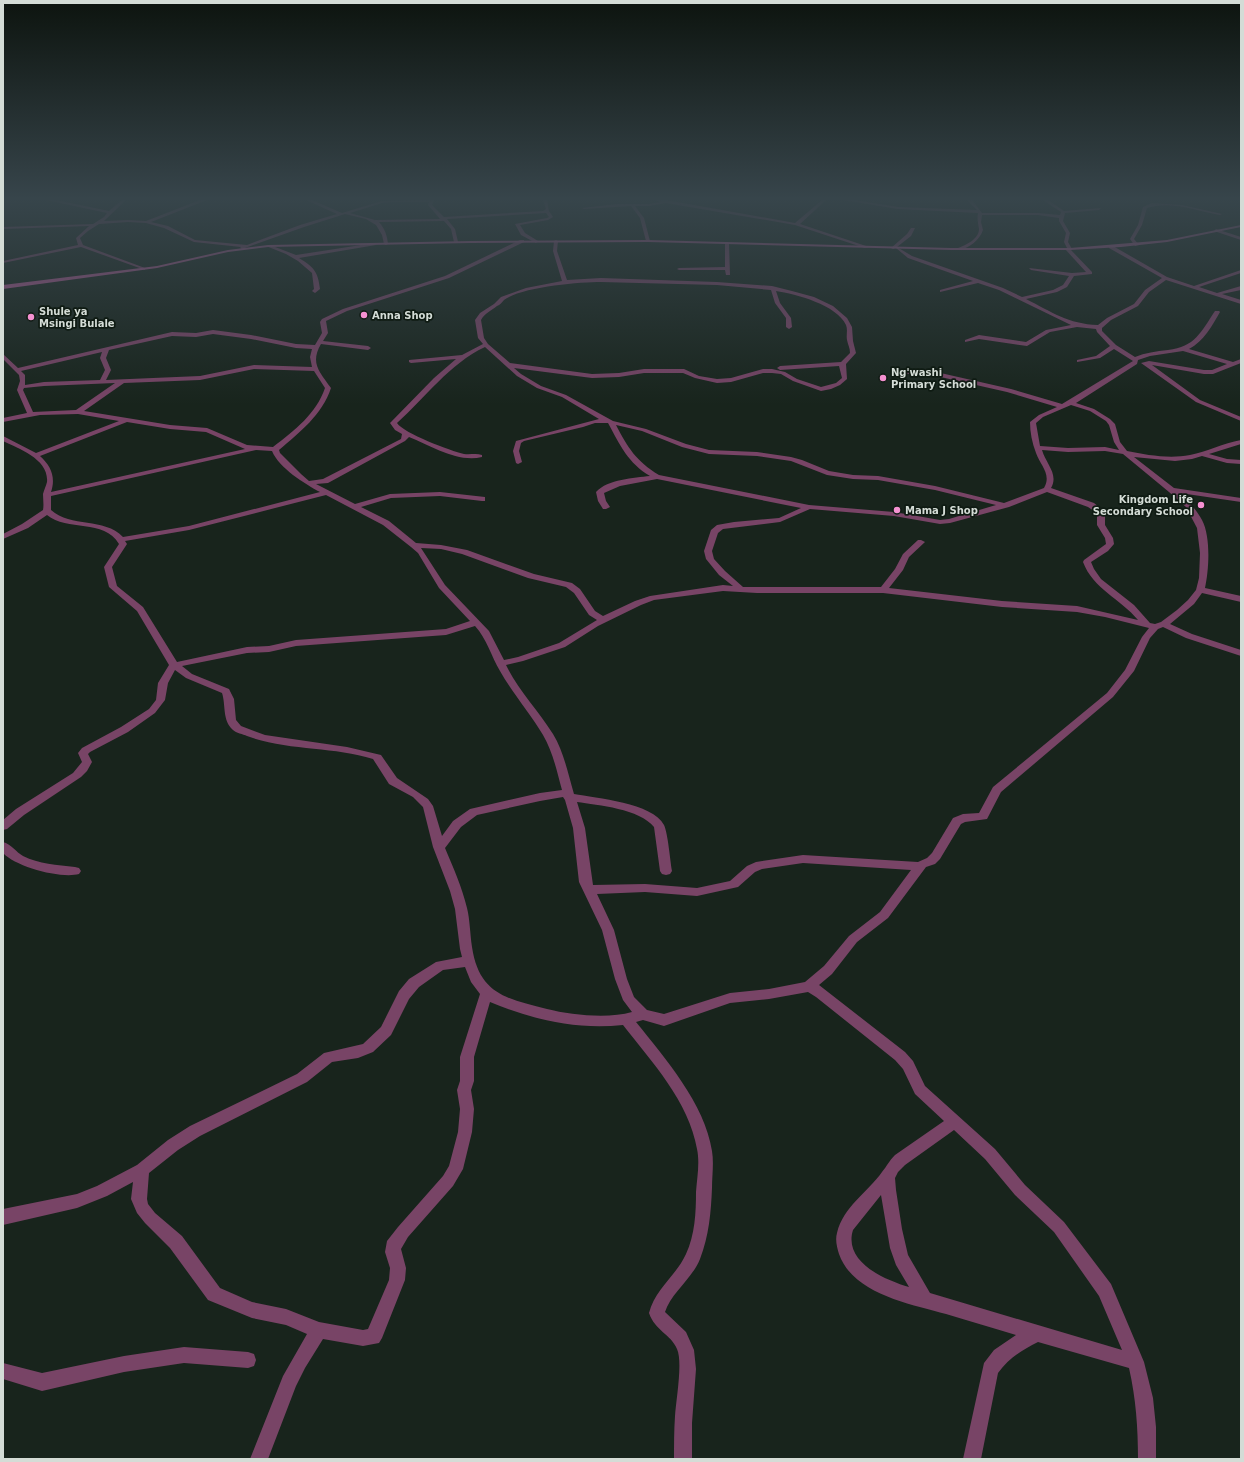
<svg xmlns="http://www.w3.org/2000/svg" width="1244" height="1462" font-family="'DejaVu Sans',sans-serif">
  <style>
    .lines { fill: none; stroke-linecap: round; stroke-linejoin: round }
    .street { fill: #784466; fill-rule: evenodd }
    .secondary { fill: #a9568d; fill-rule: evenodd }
    .poi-dot { fill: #f591d1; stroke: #0f1b13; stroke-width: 1.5 }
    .labels { text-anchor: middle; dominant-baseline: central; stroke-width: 3.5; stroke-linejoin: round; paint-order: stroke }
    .far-poi-label { font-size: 10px; font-weight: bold; fill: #d4dcd6; stroke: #0f1b13; text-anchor: start }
  </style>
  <rect width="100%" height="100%" fill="#18241c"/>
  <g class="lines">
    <g class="street">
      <path d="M46 200H56L109 211 122 200H126L104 221 128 220 146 221 200 200H207L151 222 168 226 195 240 247 245 300 225 337 214 306 200H312L342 213 382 201 434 200 432 205 444 217 543 211 546 209 543 200H547L549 211 553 217 548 220 520 225 525 233 538 241 536 243 521 235 515 224 547 218 549 217 546 213 447 219 455 229 458 242 456 243 454 242 451 229 444 221 379 222C385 229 387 235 388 244L386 245 384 244 382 235 376 225 366 219 345 214 304 227 242 249 240 248 241 247 194 242 164 228 146 223 128 222 99 224 88 231 80 238 83 245 145 268V270L81 247 3 263V261L78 245 76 238 89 226 3 229V227L93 224 104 217 107 213ZM392 202H429L428 205 440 219 375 220 350 213 382 203Z"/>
      <polygon points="655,200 666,200 795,223 822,200 826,200 800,224 869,247 865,248 795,225 666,203 649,206 635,206 644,218 650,241 648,242 646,241 640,218 631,206 584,209 582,208 617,204 649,204 660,202"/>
      <path d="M843 200H855L898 207 977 210 967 200H972L982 213H1038L1060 215 1061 212 1043 200H1048L1064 211 1101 208 1099 210 1065 213 1063 221 1070 233 1068 242 1072 249 1071 250 1092 272V274L1074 276 1067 287 1057 292 1026 299C1052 312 1068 324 1098 325L1107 318 1134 304 1145 290 1162 278 1109 248V246H1113L1167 277 1194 286 1241 270V273L1199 287 1217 293 1241 286V290L1222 294 1241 300V304L1166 280 1149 292 1138 306 1111 320 1102 328V331L1116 345 1135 357C1145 353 1156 351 1168 350 1195 347 1201 332 1215 311H1219L1220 312C1212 326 1204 341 1189 349L1233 362 1241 359V363L1213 374H1204L1152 365 1200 400 1241 417V421L1196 402 1141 363 1149 361 1204 370H1212L1227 364 1183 351 1150 356 1138 360 1137 364 1076 403 1094 409 1110 419 1115 424 1120 442 1127 451C1147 455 1169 459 1190 455 1207 452 1223 443 1241 440V444L1209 454 1227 459 1241 460V464L1227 463 1202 456 1192 459 1175 461 1134 457 1174 488 1241 498V502L1180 493C1188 501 1196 509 1202 520 1211 537 1209 570 1205 588L1241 596V602L1202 593 1194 604 1170 624 1192 634 1241 650V656L1186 638 1163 627 1158 629 1150 638 1134 671 1113 697 1001 792 987 819 965 822 961 824 940 859 935 864 926 867 888 918 857 942 832 974 819 985 905 1052 913 1061 925 1086 995 1149 1025 1185 1064 1222 1111 1284 1144 1362 1153 1398 1156 1427V1459H1138C1138 1428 1136 1399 1129 1368L1038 1342C1022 1350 1009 1358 998 1373L981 1459H963L984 1363 994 1350 1016 1335C993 1328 969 1321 946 1314 910 1304 853 1294 839 1254 837 1247 835 1240 837 1233 843 1207 868 1192 882 1172 887 1166 889 1161 895 1155L944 1121 915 1094 903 1069 895 1060 816 997 808 992 769 999 730 1003 664 1026 643 1020 636 1022C665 1058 705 1104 712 1151 714 1163 712 1176 712 1188 711 1212 709 1236 700 1259 692 1279 671 1293 665 1312L686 1332 694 1350 696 1369 692 1423V1459H674C674 1445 674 1430 675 1416 676 1400 683 1362 677 1349 671 1334 655 1331 649 1313 655 1289 676 1276 686 1254 695 1235 696 1212 696 1192 697 1178 700 1163 697 1149 689 1102 652 1062 623 1025 577 1030 533 1020 490 1002L474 1057V1081L471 1090 474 1109 472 1132 463 1169 453 1186 408 1237 401 1249 406 1268 405 1280 382 1338 379 1343 363 1346 323 1339 305 1368 296 1386 268 1459H250L283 1376 307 1334 286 1325 252 1318 208 1300 170 1248 145 1223 137 1213 131 1199 133 1182 107 1196 77 1208 3 1225V1209L77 1194 97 1186 137 1165 168 1140 190 1126 297 1074 324 1053 363 1044 381 1027 399 991 409 979 436 962 462 957 460 949 455 909 450 891 433 847 423 807 413 797 389 784 373 759C333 746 287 751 247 736 243 734 236 733 233 730 222 720 226 705 222 693L186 678 175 670 168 683 165 700 155 713 128 732 90 752 88 754 92 762 87 771 81 777 24 815 7 829 3 830V820L16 809 73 773 82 762 78 753 82 748 121 727 149 709 156 700 158 683 169 665 137 611 109 587 104 567 119 544C104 518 67 532 47 515L28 528 3 539V534L22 524 43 510C44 505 43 499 43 494 44 490 46 486 47 482 49 459 19 449 3 441V436L36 453 119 421 78 414 40 415 3 422V418L27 413 17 390 20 381 19 375 3 359V354L18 368 172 332 196 333 213 330 251 335 296 344 315 345 322 333 320 322 322 319 343 309 445 276 520 240H524V242L449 278 347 311 326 321 328 333 323 341 368 346 371 348 368 350 321 344C310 363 319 371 331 388 322 415 300 432 279 450L280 453 301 474 309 481 323 479 401 439 402 434 395 430 390 423 391 422 434 378 456 359 411 363 409 362V360L462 355 483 344 478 338 475 320 480 313 494 304 501 297 526 288 562 281 553 251 554 241 556 240 558 241 557 251 567 280 601 278 717 282 772 286 792 291 814 297 833 306 847 318 852 327 853 341 856 353 846 364 847 379 840 385 831 389 821 391 793 381 781 374 772 373H763L731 382 717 383 695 378 683 373H644L619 377 592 378 514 368 521 374 541 386 566 395 613 421 646 429 686 444 709 450 757 452 791 457 802 460 829 471 853 475 878 476 935 486 1004 503 1044 488C1052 474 1040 465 1036 453 1032 443 1030 432 1030 422L1039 415 1057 407 1007 392 923 373 908 374 906 373V371L923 369 1011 389 1062 404 1133 361 1114 349 1100 358 1077 362V360L1096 356 1110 346 1097 332 1096 329 1077 327 1050 332 1027 346 979 339 965 342V340L979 335 1026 342 1046 330 1071 325 999 290 978 283 940 292V290L973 281 908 258 896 248 893 249 891 248 907 234 911 228H915L911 236 897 247 912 256 1003 288 1022 297 1053 290 1063 285 1069 276 1031 270 1029 268 1072 273 1086 272 1065 249 1067 248 1064 242 1066 233 1059 221V218L1038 215H982L981 222 983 230C979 241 970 247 960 250L958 248C966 245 979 239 979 229 978 223 977 219 978 213L898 209ZM601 282 717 285 771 290 775 303 786 318V327L789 329 792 327 791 318 780 303 776 291C796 294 837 305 846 325 848 330 846 335 847 340 848 345 850 348 850 353L841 362 780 366 777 368 780 370 839 366 842 378 836 383 821 387 797 379 785 372 772 369H763L731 378 717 379 699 376 684 369H644L619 373 592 374 510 363 488 344 484 338 481 320C485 313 491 311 497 306 500 305 502 302 504 300 521 287 579 282 601 282ZM213 334 251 339 296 348 312 349 310 357 312 367 254 365 200 376 106 380 111 370 106 358 109 350 172 336 196 337ZM485 347 517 376 537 388 562 397 599 419 516 441 513 451 516 463 518 464 522 462 519 451 521 443 524 441 583 427 595 423H608C620 445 628 463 650 476 634 478 608 479 596 492L598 501 603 509H606L610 507 606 501 604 493 620 486 657 479 801 508 779 518 734 522 717 525 711 530 704 551 706 559 719 575 733 586 723 585 650 596 635 601 603 616 595 611 580 589 572 583 534 574 467 550 441 545 416 543 389 521 361 507 391 498 440 496 482 501H485V497L440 492 390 494 355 504 316 484 328 483 405 441 409 437C431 446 458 463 482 457V455C476 453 470 455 464 454 451 451 403 433 397 423 426 397 449 364 485 347ZM102 352 100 358 105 370 100 380 44 382 25 385V375L21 371ZM254 369 314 371 325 388C316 414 295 430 273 447L247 445 207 428 170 425 84 411 124 383 200 380ZM115 383 76 410 33 412 23 390 24 388 44 386ZM1071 405 1090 411 1106 421 1109 425 1114 442 1119 450 1105 447 1068 448 1040 446 1036 423 1043 417ZM127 422 170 429 206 432 245 449 51 492C56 477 51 466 40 456ZM616 425 642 431 682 447 709 454 757 456 791 461 827 475 853 479 878 480 935 490 996 505 949 519 940 520 894 512 809 505 659 475C636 461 628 448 616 425ZM256 450 272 451C279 468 305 484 320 492L189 526 123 537C104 517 71 528 51 510V496ZM1042 450 1068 452 1105 451 1123 454 1169 492 1186 507 1197 528 1200 553 1199 578 1196 590 1188 600 1177 610 1161 622 1155 624 1150 623 1134 605 1101 579 1094 569 1091 562 1108 551 1114 544 1113 538 1105 525V512L1094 503 1051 488C1059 474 1046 464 1042 450ZM1047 492 1088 507 1097 513V525L1105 538 1106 544 1084 560 1083 562C1093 589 1121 599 1138 620L1077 606 1002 601 889 588 903 570 909 557 925 542 921 540H918L903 554 895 569 881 587H743L725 571 714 559 712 551 718 533 723 529 780 522 810 509 894 516 940 524 950 523 1009 507ZM326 495 383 525 411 547 418 553 439 588 470 621 446 629 296 640 269 646 247 647 177 662 143 607 117 586 112 567 127 544 125 541 189 530ZM421 548 441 549 462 554 528 578 566 587 574 593 589 615 597 620 559 643 518 657 504 660 489 631 445 585ZM723 591 757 593H883L1002 607 1077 612 1105 617 1149 628 1142 637 1125 670 1107 693 993 787 979 813 963 814 953 818 932 853 927 858 918 862 803 855 756 862 747 866 730 881 697 888 645 884 593 885 585 828 577 802C598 805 640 809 654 827L660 871 662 874 666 875 670 874 672 871C670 859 668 834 664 825 653 803 596 798 574 794 568 774 564 752 553 734 538 710 518 690 506 665L523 661 565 647 598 626 641 605 654 600ZM475 626C487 639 491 656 500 671 513 694 530 713 543 735 553 752 557 772 562 790L540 793 470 809 453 821 442 836 433 806 428 799 397 778 381 755 347 747 265 735 241 726 236 720 234 699 229 689 192 674 182 666 247 653 269 652 296 646 446 635ZM563 797 565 800 573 828 579 882 602 930 615 979 623 1000 632 1012C608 1019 571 1015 547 1009 507 999 479 994 472 947 470 934 470 920 467 908 462 887 453 867 445 848L461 827 477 815 540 801ZM803 863 911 870 880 912 849 936 824 966 805 982 769 989 730 993 664 1014 647 1010 634 997 627 979 614 930 597 894 645 892 697 896 738 887 755 872 762 869ZM465 967 471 982 480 994 460 1057V1081L457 1090 460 1109 458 1132 449 1166 443 1176 398 1227 387 1241 385 1252 390 1268 389 1280 368 1329 363 1330 319 1322 286 1309 252 1302 220 1288 182 1236 155 1213 148 1204 147 1199 149 1173 178 1150 200 1136 307 1082 332 1062 358 1058 373 1052 391 1035 409 999 419 987 443 970ZM954 1130 985 1159 1015 1195 1054 1232 1099 1296 1122 1350 930 1293 908 1255 902 1229 896 1190 895 1178 898 1172 905 1165ZM881 1195 890 1248 896 1265 909 1287C885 1280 843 1262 853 1230Z"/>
      <path d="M1152 203 1182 205 1222 214 1220 215C1197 211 1170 200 1147 208L1142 225 1134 239 1139 245 1135 246 1130 239 1138 225 1143 207Z"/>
      <polygon points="1216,229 1241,237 1241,240 1214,231"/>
      <polygon points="727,242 729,243 730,275 726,275 725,270 679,270 677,269 679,268 725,267 725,243"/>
      <path d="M374 243 376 245 299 258C314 267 318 272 320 289L315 293 312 291 314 289 312 273 298 261 286 254 266 246 270 245 296 255Z"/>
      <path d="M3 842C11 844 16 852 23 856 39 864 57 865 75 867L79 868 81 871 79 874C61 879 16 867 3 853Z"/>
      <polygon points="184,1347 248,1352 254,1354 256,1360 254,1366 248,1368 184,1363 124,1372 42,1391 3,1379 3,1363 42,1373 124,1356"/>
    </g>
    <polygon class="secondary" points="1241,225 1241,227 1167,242 1121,247 1070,250 951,250 648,242 470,243 268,247 228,252 157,268 3,289 3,285 157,266 228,250 268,245 470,241 648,240 951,248 1070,248 1167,240"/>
  </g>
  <linearGradient id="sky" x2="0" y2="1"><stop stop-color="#0d140f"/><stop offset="0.49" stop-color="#37454b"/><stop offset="1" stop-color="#37454b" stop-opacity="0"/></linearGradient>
  <rect width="1244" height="405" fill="url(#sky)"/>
  <g class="poi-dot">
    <circle cx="364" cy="315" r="4"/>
    <circle cx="31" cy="317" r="4"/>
    <circle cx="883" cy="378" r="4"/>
    <circle cx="1201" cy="505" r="4"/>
    <circle cx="897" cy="510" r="4"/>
  </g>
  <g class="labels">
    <g class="far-poi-label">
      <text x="39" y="311">Shule ya<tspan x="39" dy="12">Msingi Bulale</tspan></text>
      <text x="372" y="315">Anna Shop</text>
      <text x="891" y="372">Ng'washi<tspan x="891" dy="12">Primary School</tspan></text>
      <text x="1193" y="499" text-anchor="end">Kingdom Life<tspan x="1193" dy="12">Secondary School</tspan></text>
      <text x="905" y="510">Mama J Shop</text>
    </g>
  </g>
  <rect width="1244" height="1462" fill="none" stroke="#d4dcd6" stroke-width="8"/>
</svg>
